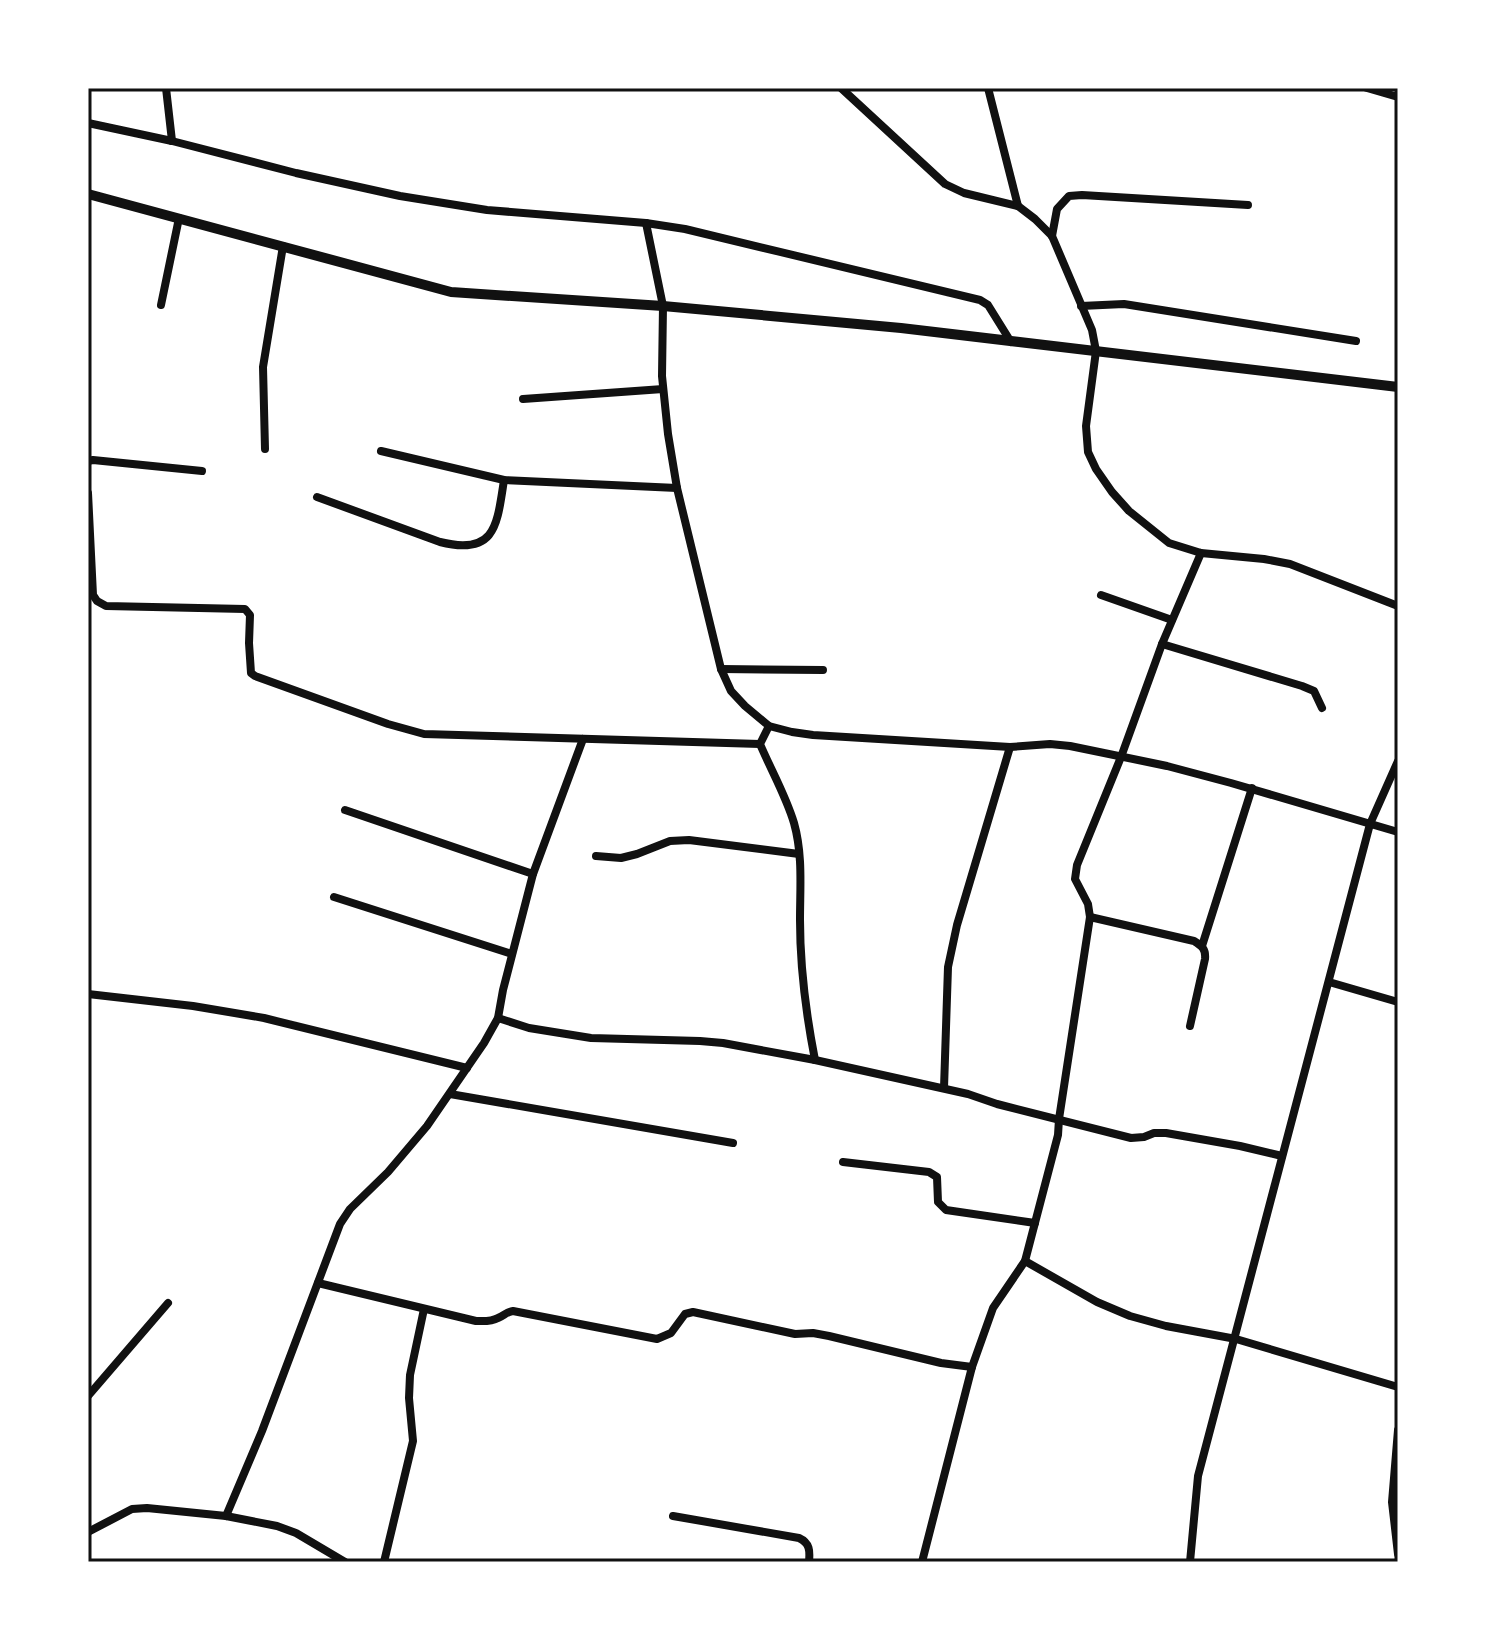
<svg xmlns="http://www.w3.org/2000/svg" width="1486" height="1650" font-family="'Public Sans',sans-serif">
  <style>
    .lines { fill: none; stroke-linecap: round; stroke-linejoin: round }
    .minor { stroke: #111; stroke-width: 8 }
    .tertiary { stroke: #111; stroke-width: 10 }
    .neatline { fill: none; stroke: #111; stroke-width: 3 }
  </style>
  <rect width="100%" height="100%" fill="#fff"/>
  <g class="lines">
    <g class="minor">
      <polyline points="166,88 172,141"/>
      <polyline points="841,88 945,184 964,193 1018,206"/>
      <polyline points="988,88 1018,206 1035,219 1052,236 1092,330 1096,351 1086,426 1088,452 1096,469 1112,492 1129,511 1169,543 1201,553 1264,559 1290,564 1398,606"/>
      <polyline points="1367,88 1398,97"/>
      <polyline points="88,123 172,141 296,173 400,196 487,210 646,223 685,229 980,300 988,305 1011,342"/>
      <polyline points="646,223 663,306 662,376 668,434 677,488 721,669 731,691 745,706 769,726 792,732 813,735 1010,747 1050,744 1070,746 1167,766 1231,783 1398,832"/>
      <polyline points="1052,236 1057,209 1069,196 1082,195 1248,205"/>
      <polyline points="161,305 179,218"/>
      <polyline points="1081,306 1124,304 1356,341"/>
      <polyline points="523,399 663,389"/>
      <polyline points="265,449 263,367 283,246"/>
      <polyline points="381,451 504,480 677,488"/>
      <polyline points="88,461 93,460 202,471"/>
      <polyline points="88,493 93,595 97,601 106,606 245,609 250,615 249,643 251,673 255,676 388,724 424,734 760,744"/>
      <path d="M317 497 440 542C496 556 497 525 504 480"/>
      <polyline points="1101,595 1172,620"/>
      <polyline points="1162,644 1302,686 1314,691 1322,708"/>
      <polyline points="721,669 823,670"/>
      <path d="M769 726 760 744C771 770 786 796 794 823 803 855 800 887 800 920 800 967 806 1014 815 1060"/>
      <polyline points="345,810 533,874"/>
      <polyline points="596,856 621,858 637,854 670,841 689,840 799,854"/>
      <polyline points="334,897 512,954"/>
      <path d="M1090 917 1194 941C1202 946 1206 949 1205 959L1190 1026"/>
      <polyline points="1202,946 1252,788"/>
      <polyline points="1329,982 1398,1002"/>
      <polyline points="88,994 193,1006 264,1018 467,1068"/>
      <polyline points="498,1018 529,1028 591,1038 700,1041 723,1043 815,1060 968,1094 997,1104 1131,1138 1144,1137 1154,1133 1166,1133 1240,1146 1282,1156"/>
      <polyline points="944,1088 948,967 957,925 1010,747"/>
      <polyline points="450,1094 733,1143"/>
      <polyline points="843,1162 929,1172 937,1177 938,1202 946,1210 1035,1223"/>
      <polyline points="1025,1261 1097,1302 1130,1316 1166,1326 1236,1339 1398,1387"/>
      <path d="M318 1283 476 1321C483 1321 491 1322 498 1318 505 1315 506 1312 513 1311L657 1339 671 1333 685 1314 693 1312 795 1334 813 1333 829 1336 941 1363 972 1367"/>
      <polyline points="88,1396 168,1303"/>
      <polyline points="1398,1430 1392,1502 1398,1554"/>
      <polyline points="226,1516 262,1431 340,1224 350,1209 388,1172 427,1126 484,1043 498,1018 503,990 533,874 583,739"/>
      <path d="M673 1516 799 1538C810 1543 810 1551 809 1562"/>
      <polyline points="88,1532 132,1509 147,1508 226,1516 277,1526 296,1533 345,1562"/>
      <polyline points="384,1562 413,1441 409,1398 410,1375 424,1309"/>
      <polyline points="922,1562 972,1367 993,1308 1025,1261 1058,1135 1059,1119 1090,917 1088,904 1075,879 1077,865 1121,757 1162,644 1201,553"/>
      <polyline points="1190,1562 1198,1476 1370,824 1398,761"/>
    </g>
    <polyline class="tertiary" points="88,194 451,292 663,306 901,328 1398,387"/>
  </g>
  <rect width="1486" height="1650" fill="none" stroke="#ffffff" stroke-width="180"/>
  <rect x="90" y="90" width="1306" height="1470" class="neatline"/>
</svg>
